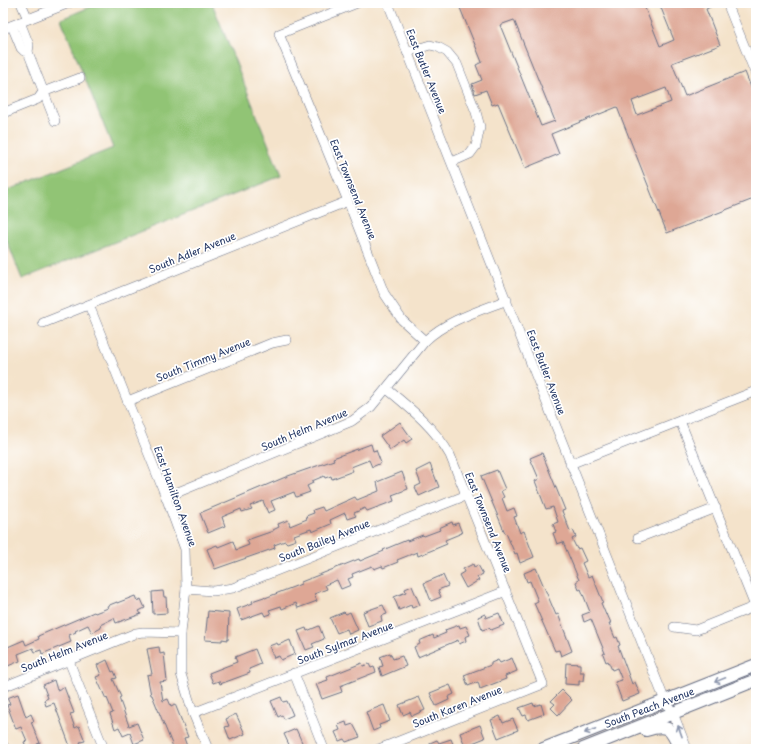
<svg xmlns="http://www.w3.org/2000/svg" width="759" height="752" font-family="'Playpen Sans',sans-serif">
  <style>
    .green { fill: #91c475; stroke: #567a6a }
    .building { fill: #dea795; fill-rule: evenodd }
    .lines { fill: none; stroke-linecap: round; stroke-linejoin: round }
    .minor-casing { stroke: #676e84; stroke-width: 10 }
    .major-casing { stroke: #676e84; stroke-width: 14 }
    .minor { stroke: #fff; stroke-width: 9 }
    .major { stroke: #fff; stroke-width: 12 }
    .oneway { stroke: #8d97ae }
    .labels { text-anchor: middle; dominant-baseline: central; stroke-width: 3.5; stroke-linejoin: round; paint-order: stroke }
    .street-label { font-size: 10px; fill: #1b2f5e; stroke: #fff }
  </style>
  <rect width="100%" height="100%" fill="#fff"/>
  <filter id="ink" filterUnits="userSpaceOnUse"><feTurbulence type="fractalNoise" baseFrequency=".025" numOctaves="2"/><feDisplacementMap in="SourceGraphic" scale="8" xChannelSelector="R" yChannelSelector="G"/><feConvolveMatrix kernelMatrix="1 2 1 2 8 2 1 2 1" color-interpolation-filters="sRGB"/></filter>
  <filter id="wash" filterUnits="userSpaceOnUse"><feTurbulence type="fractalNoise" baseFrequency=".012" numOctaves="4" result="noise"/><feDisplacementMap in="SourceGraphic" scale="16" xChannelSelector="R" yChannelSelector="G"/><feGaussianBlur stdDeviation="0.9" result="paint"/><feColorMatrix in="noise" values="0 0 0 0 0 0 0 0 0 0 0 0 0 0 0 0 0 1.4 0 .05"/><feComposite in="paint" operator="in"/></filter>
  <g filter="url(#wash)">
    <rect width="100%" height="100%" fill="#f4e3cb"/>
    <polygon class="green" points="100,3 212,3 281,176 22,279 3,231 3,192 113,148 61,19"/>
    <g id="blocks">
      <g class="building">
        <path d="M458 3H643L660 46 674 40 659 3H719L706 9 720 45 672 63 685 96 745 72 756 100V198L667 233 617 107 551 134 559 154 525 168 498 103 492 105 486 90 475 94 472 84 482 80 476 65 482 62ZM514 20 555 121 541 126 500 25ZM666 88 671 102 637 115 632 101Z"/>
        <polygon points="400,422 412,439 406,443 404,440 390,450 380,436"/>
        <polygon points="371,444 373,451 376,450 381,463 372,467 369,460 351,467 353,471 332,479 331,476 325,478 324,476 312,481 313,483 307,486 310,492 296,497 294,492 271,501 275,510 268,513 263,501 250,506 252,509 242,512 241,509 222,517 225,526 208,533 200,513 288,476 334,460 333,458"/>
        <polygon points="542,453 565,510 562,511 570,531 573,530 576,537 572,539 577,549 580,548 586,561 582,563 588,577 592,575 603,602 601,603 606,615 607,614 611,623 609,623 615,638 617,637 620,645 618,646 632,684 635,682 640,694 622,701 615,682 622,680 617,668 612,670 608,661 606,662 603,654 605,653 591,619 584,622 582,615 590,612 581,589 579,590 576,582 579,580 563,542 557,544 553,533 556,532 553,524 558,522 553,507 546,509 535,481 539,479 530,458"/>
        <polygon points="430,464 439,487 419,496 415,487 421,484 416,471"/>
        <polygon points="497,470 505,489 501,491 504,497 502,498 507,511 514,508 517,516 514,517 520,533 524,531 534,557 520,563 517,553 515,554 506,533 505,533 481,476"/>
        <polygon points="402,472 408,489 392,495 394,501 367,511 365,508 354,513 356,516 347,519 345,513 330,520 331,524 312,532 311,529 294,535 296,540 287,543 285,541 274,545 275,548 215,569 207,549 217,545 218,547 233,541 236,550 249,545 247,540 273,531 273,530 279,527 278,524 288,520 290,526 307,519 306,516 314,513 313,510 322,507 324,511 355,497 357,500 379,491 377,482"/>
        <polygon points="452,522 453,525 458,523 462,533 445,540 447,544 418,556 417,552 397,560 398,562 383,568 382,566 374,569 372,566 352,574 353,577 348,579 351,585 341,589 337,580 325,585 327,589 314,594 317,601 309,604 298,608 296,603 282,609 281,606 269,610 271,614 265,616 263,612 241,620 237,609 253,603 252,601 264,597 265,598 301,584 301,582 359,559 360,561 384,551 383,550 407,540 407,541 423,535 424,536 440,530 439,528"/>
        <polygon points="473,564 474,567 478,565 483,574 477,577 479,580 466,588 459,575 464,572 463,569"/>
        <polygon points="536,568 556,615 558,614 572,651 561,656 559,650 555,651 534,603 538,601 530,581 527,582 524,573"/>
        <polygon points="443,575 448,586 438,590 441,597 431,601 424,583"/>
        <polygon points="412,586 420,605 412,608 411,605 399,610 394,597 406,592 405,589"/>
        <polygon points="163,591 164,597 166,597 167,613 153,614 152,592"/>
        <polygon points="135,596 137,601 141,599 145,608 139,611 141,614 116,623 114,618 100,625 101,628 92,633 88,625 75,631 76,632 69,635 71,642 42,654 41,650 35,652 33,648 18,654 20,661 3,668 3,649 24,640 26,645 39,639 38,636 94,612 95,613 108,608 107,606 117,602 117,603"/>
        <polygon points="383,605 387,614 381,616 382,621 368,626 363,612"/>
        <polygon points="208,611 229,613 228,640 222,639 222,641 205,640"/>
        <polygon points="344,612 346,614 350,612 358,630 349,634 347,629 337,633 330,618"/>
        <polygon points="499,613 504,625 491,630 489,628 482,630 478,617 485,614 486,618"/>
        <polygon points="459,625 460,628 466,626 470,635 465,637 466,641 459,644 458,640 418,657 414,647 420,644 419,641 433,635 434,638 446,633 445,630"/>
        <polygon points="319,626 324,639 312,644 314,647 306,650 298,631 306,628 307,631"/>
        <polygon points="290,640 295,654 281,660 279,656 274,658 269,646 277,643 278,645"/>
        <polygon points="159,647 160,654 164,653 167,681 160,682 163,701 168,699 171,706 175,704 188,737 184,738 188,749 174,749 152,695 151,695 147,675 152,674 147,649"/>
        <polygon points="255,649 261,664 249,669 250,673 220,684 219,681 213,683 209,673 237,662 235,657"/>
        <polygon points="390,653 393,659 402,656 406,666 382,676 379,667 383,666 380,657"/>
        <polygon points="512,658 517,671 505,676 506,679 480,689 478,682 468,686 464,675 491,665 491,663 498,660 500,663"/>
        <polygon points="107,660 112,672 114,671 117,678 113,679 121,697 119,698 129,726 137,723 144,740 134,744 130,733 123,736 119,727 115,729 110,714 113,713 107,698 106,699 96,677 101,675 97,665"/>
        <polygon points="362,663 363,666 369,664 371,668 374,667 376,672 340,686 342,692 322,699 316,684 328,680 327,677"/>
        <polygon points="566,663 580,664 580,672 584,672 583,681 579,681 579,685 565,684"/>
        <polygon points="54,680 57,690 64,687 74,713 70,714 75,728 79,726 85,741 80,742 83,749 71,749 54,703 46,706 44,700 48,698 43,685"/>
        <polygon points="450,685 454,694 448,697 449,700 436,706 430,693"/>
        <polygon points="562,690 572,700 558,715 551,708 555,704 551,701"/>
        <polygon points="18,694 26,717 31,714 34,721 31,722 40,743 37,744 39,749 27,749 24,742 27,741 21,727 16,729 7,705 10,704 7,698"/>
        <polygon points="281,697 283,702 287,701 293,715 284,719 282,715 278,717 271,701"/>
        <polygon points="419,697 425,710 412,716 410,712 403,715 399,705"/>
        <polygon points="533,703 534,706 541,704 544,714 528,720 526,715 523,716 519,708"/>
        <polygon points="384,705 390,721 379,725 380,728 373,731 366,712"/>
        <polygon points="236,714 245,734 230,740 225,727 229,726 226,719"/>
        <polygon points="500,716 503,723 513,719 518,730 498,738 491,720"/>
        <polygon points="346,722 347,726 353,724 360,737 346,742 344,739 339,741 335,732 340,730 338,725"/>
        <polygon points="480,725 485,738 465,746 460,733"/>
        <polygon points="296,729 305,749 291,749 284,734"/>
        <polygon points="451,739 455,749 425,749 431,746 430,743 437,740 439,743"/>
      </g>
    </g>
  </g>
  <g filter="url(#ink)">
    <use href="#blocks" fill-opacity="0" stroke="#676e84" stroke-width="1"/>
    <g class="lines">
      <g class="minor-casing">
        <g id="minor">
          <polyline points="21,3 28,19"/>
          <polyline points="357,3 279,34 348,201 384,293 402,320 425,341"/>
          <path d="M388 3C481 235 573 468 665 701L673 713 687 749"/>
          <polyline points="727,3 756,75"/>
          <polyline points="20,22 29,45 28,52 55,121"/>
          <polyline points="12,26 21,48 24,51 28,52"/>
          <polyline points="3,29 69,3"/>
          <polyline points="407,52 430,45 438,47 447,52 457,64 476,112 480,127 476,146 470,154 452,162"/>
          <polyline points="3,113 38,99 43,92 80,78"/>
          <polyline points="89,305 166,497 185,549 186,589 181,633 181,674 193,713 208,749"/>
          <polyline points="43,323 348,201"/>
          <polyline points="128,401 272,343 287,340"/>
          <polyline points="680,421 755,606"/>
          <polyline points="570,464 756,391"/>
          <path d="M166 497 352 421 371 407 425 341C447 320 479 311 507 300"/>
          <polyline points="638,538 716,508"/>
          <polyline points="186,589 213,591 233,588 467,495"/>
          <polyline points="674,627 696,630 756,606"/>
          <polyline points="69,661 104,749"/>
          <polyline points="294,673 324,749"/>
          <polyline points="3,687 136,633 143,632 181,633"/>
          <polyline points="193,713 506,591"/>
          <polyline points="3,745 5,749"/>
          <path d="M379 749 543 684 450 455C434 427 411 409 387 389"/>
        </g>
      </g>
      <g class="major-casing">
        <g id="major">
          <path d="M646 730C669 723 671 729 680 749"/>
          <polyline points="543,749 756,665"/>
          <polyline points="583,749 756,680"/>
        </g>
      </g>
      <use href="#minor" class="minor"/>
      <use href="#major" class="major"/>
    </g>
    <defs><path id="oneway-shaft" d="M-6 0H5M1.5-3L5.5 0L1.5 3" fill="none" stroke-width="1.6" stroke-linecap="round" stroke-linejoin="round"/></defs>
    <g class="oneway">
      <use href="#oneway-shaft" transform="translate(720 680) rotate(158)"/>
      <use href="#oneway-shaft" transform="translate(590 731) rotate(159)"/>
      <use href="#oneway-shaft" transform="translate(680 731) rotate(-110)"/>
    </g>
  </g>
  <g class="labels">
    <g class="street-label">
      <text transform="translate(427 71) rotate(68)">East Butler Avenue</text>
      <text transform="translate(354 189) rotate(68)">East Townsend Avenue</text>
      <text transform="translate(192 252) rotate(-22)">South Adler Avenue</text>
      <text transform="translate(203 359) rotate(-22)">South Timmy Avenue</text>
      <text transform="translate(547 372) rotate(69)">East Butler Avenue</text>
      <text transform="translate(304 429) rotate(-23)">South Helm Avenue</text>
      <text transform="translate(176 496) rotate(70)">East Hamilton Avenue</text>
      <text transform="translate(489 522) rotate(68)">East Townsend Avenue</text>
      <text transform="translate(324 540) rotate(-22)">South Bailey Avenue</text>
      <text transform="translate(345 642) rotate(-21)">South Sylmar Avenue</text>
      <text transform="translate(64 651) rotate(-22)">South Helm Avenue</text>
      <text transform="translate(457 706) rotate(-22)">South Karen Avenue</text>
      <text transform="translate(649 707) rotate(-21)">South Peach Avenue</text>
    </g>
  </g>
  <rect width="759" height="752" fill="none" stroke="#fff" stroke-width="16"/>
</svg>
